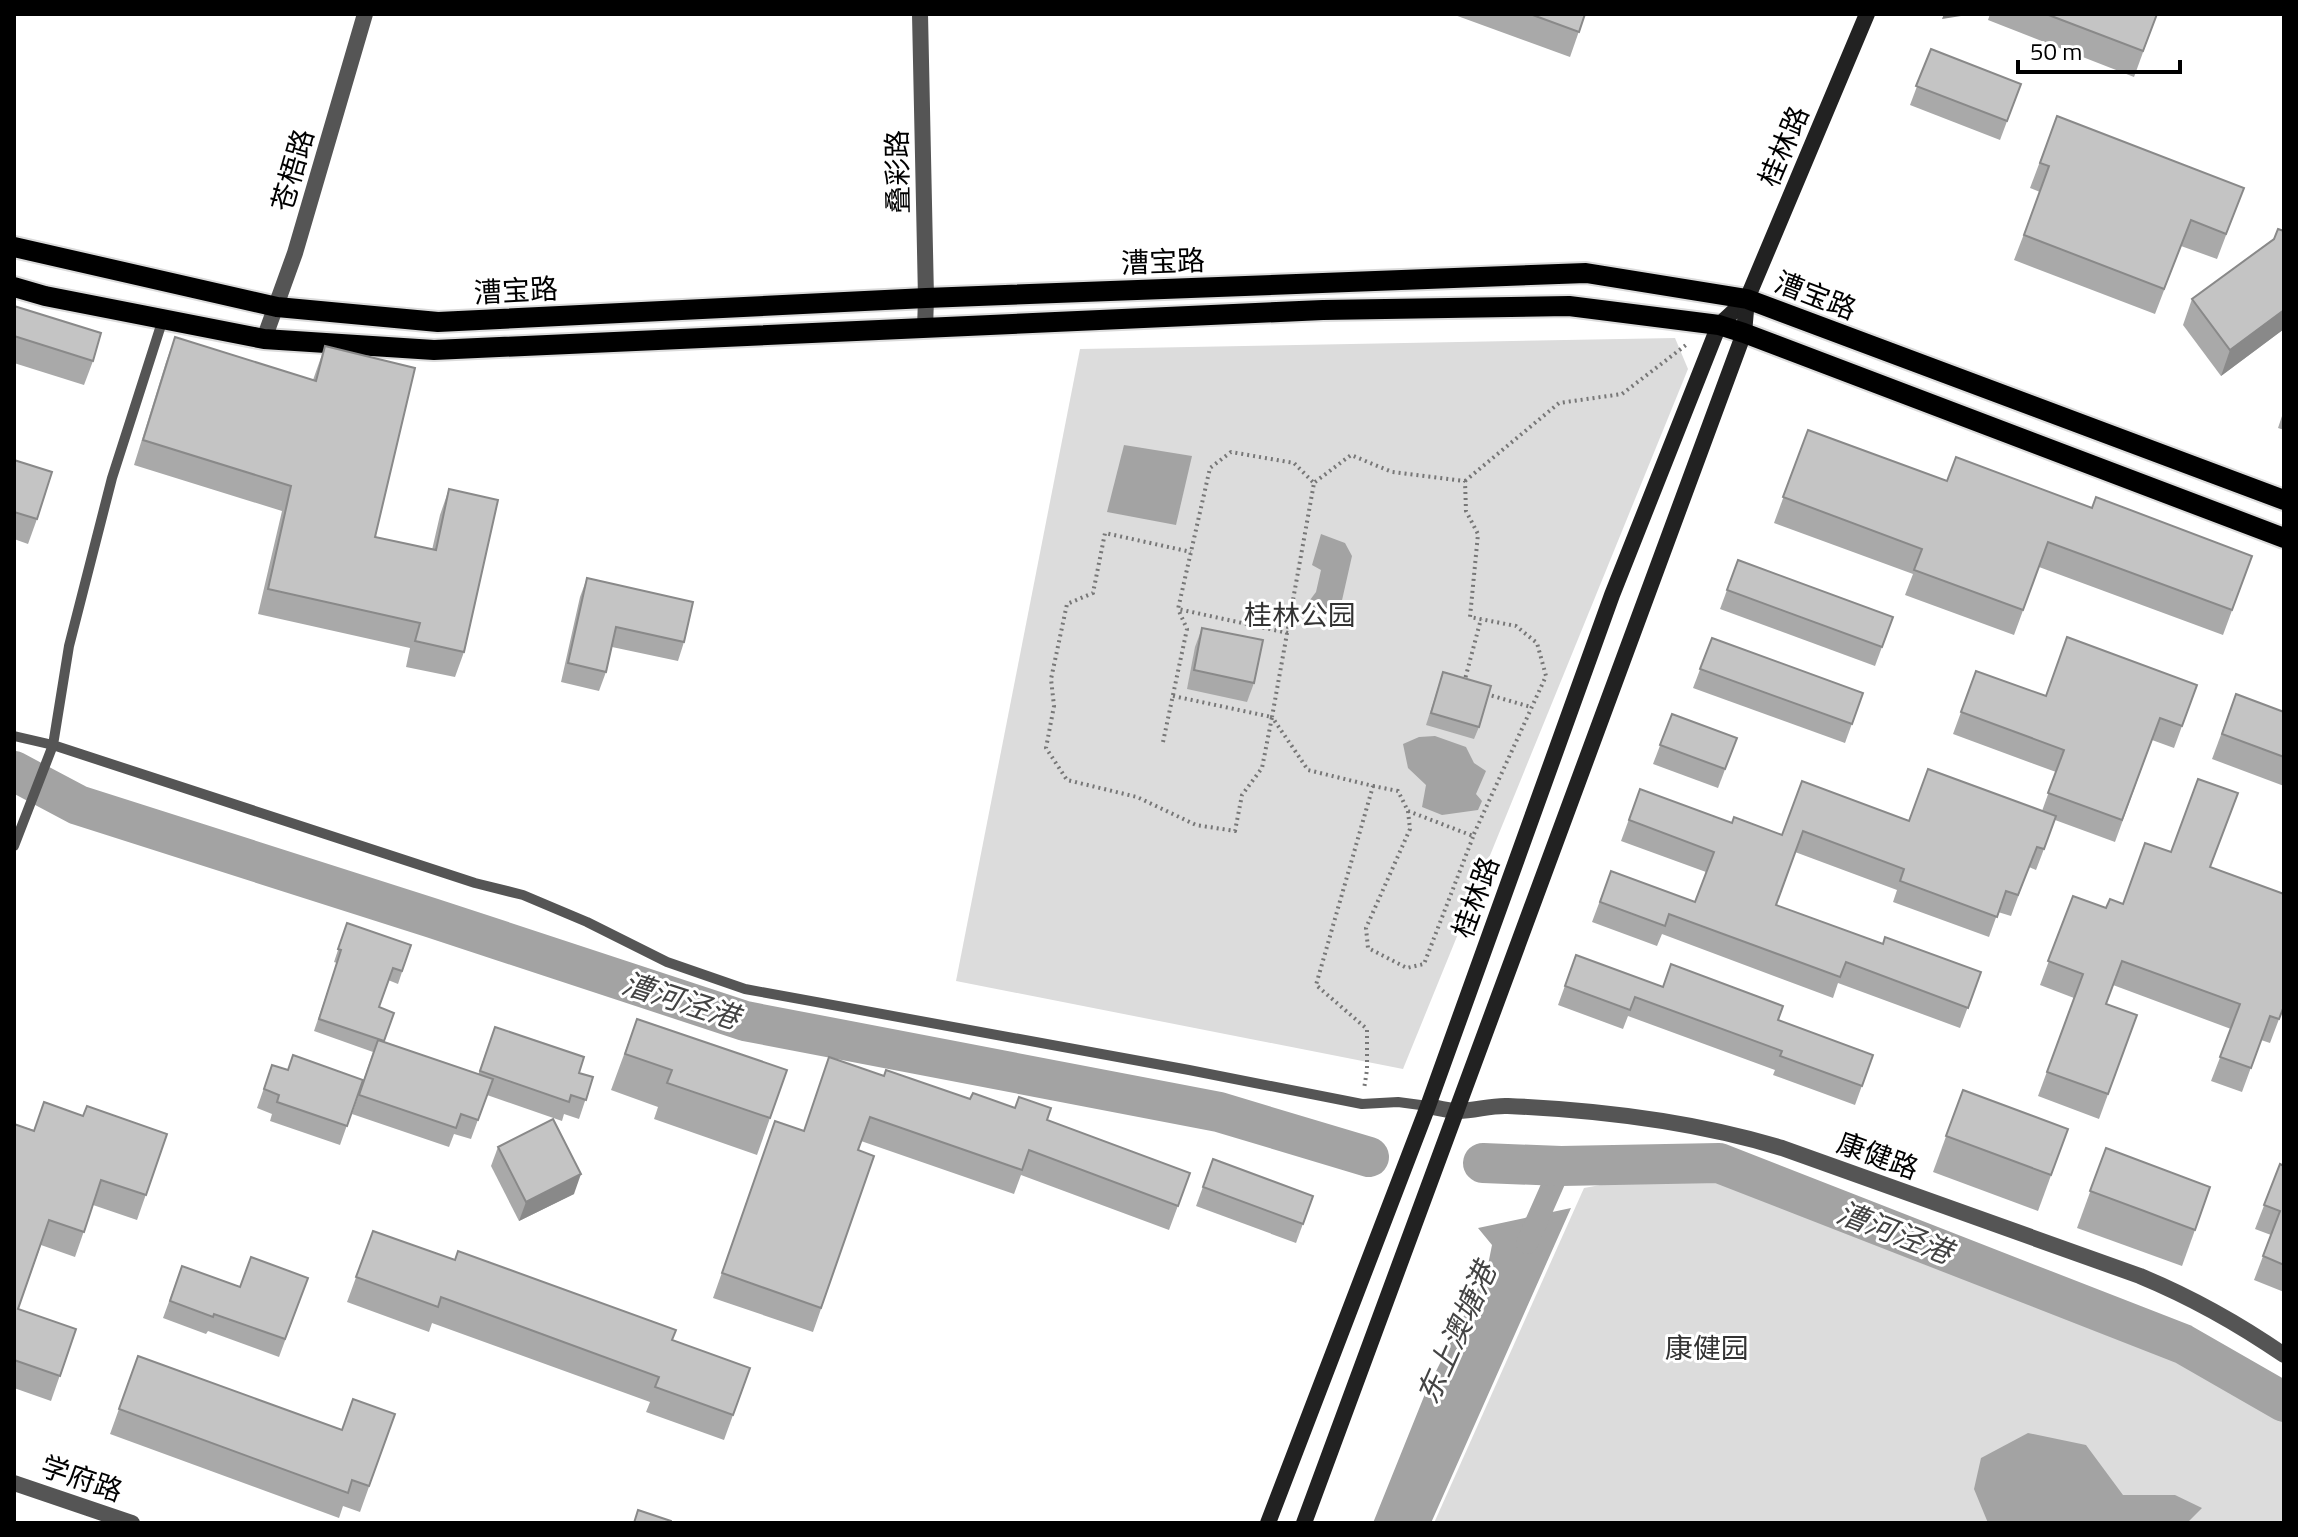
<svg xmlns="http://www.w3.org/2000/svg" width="2298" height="1537" font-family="'Titillium Web','Noto Sans SC',sans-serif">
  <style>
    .green { fill: #dcdcdc }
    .water { fill: #a3a3a3 }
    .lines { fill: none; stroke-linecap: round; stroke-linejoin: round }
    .canal { stroke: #a3a3a3; stroke-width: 22 }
    .river { stroke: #a3a3a3; stroke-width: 40 }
    .primary-casing { stroke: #dbdbdb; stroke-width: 24 }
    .path { stroke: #777; stroke-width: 4; stroke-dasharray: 2 4; stroke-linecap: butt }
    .service { stroke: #555; stroke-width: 10 }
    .minor { stroke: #555; stroke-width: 16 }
    .tertiary { stroke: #555; stroke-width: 16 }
    .secondary { stroke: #222; stroke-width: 16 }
    .primary { stroke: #000; stroke-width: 20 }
    .wall { fill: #a9a9a9 }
    .shaded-wall { fill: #898989 }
    .building { fill: #c4c4c4; stroke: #898989; stroke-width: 2 }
    .labels { text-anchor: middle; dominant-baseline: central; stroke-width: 6; stroke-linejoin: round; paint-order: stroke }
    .street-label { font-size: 28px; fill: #000; stroke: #fff }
    .park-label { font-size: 28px; fill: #333; stroke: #fff }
    .water-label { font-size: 30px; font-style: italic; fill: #444; stroke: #fff }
  </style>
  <rect width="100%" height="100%" fill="#fff"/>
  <g class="green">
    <polygon points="1675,338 1688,369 1403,1069 956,981 1080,349"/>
    <polygon points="1719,1163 2183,1344 2284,1402 2284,1523 1434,1523 1584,1188"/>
  </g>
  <g class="water">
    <polygon points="1124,445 1192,456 1176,525 1107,512"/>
    <polygon points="1321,534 1345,543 1352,556 1338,618 1304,608 1316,592 1321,570 1312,565"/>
    <polygon points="1435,736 1466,747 1474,763 1486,771 1476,794 1482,801 1478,810 1442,815 1422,807 1426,785 1408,768 1403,744 1419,737"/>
    <polygon points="1571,1208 1431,1523 1373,1523 1427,1389 1487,1270 1492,1245 1478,1228"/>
    <polygon points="2028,1433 2086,1445 2123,1495 2175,1495 2202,1508 2187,1523 1988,1523 1974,1489 1981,1458"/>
  </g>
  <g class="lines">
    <polyline class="canal" points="1527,1243 1561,1166"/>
    <g class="river">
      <polyline points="14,771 78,805 432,918 745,1021 1219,1112 1369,1157"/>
      <polyline points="1483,1163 1561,1166 1719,1163 2183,1344 2284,1402"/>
    </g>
    <g class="primary-casing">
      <g id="primary">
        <polyline points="14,247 277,307 438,322 926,298 1586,273 1747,299 2284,500"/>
        <polyline points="14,287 45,296 264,339 434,350 1323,310 1569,306 1719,325 1744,333 2284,538"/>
      </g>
    </g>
    <g class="path">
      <polyline points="1465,481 1559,403 1622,394 1686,345"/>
      <polyline points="1315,482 1351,455 1392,472 1465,481 1466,511 1478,534 1470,617 1516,626 1537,643 1546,676 1473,836 1408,811 1398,791 1373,786"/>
      <polyline points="1288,633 1178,609 1210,468 1231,452 1294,463 1314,483 1272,717 1308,770 1373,786 1316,985 1367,1029 1367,1070 1364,1089"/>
      <polyline points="1464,683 1481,619"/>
      <polyline points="1486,694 1531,707"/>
      <polyline points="1173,696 1272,717 1262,768 1242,795 1235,831 1196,825 1137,797 1067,780 1046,748 1054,706 1051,679 1067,604 1093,593 1105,533 1191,552"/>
      <polyline points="1163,742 1187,629 1178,609"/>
      <polyline points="1408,811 1410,829 1366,928 1368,948 1407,968 1424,964 1473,837"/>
    </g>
    <g class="service">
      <polyline points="163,319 112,478 69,646 53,745 475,883 523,895 587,922 667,962 745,989 1189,1070 1362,1104 1398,1102 1428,1106"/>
      <polyline points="14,736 53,745 14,846"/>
    </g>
    <g class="minor">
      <polyline points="920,14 926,298 925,329"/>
      <path d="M1428 1106C1438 1108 1449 1111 1458 1111 1475 1111 1491 1105 1508 1106 1600 1110 1693 1121 1782 1148L2140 1276C2191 1297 2239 1324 2284 1355"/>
      <polyline points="14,1483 132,1523"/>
    </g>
    <polyline class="tertiary" points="264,339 295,253 365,14"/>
    <g class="secondary">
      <polyline points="1268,1523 1428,1106 1612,595 1719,325 1747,299"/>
      <polyline points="1304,1523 1744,333 1747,299 1867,14"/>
    </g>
    <use href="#primary" class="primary"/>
  </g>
  <g class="wall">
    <polygon points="1452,14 1585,14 1570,57"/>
    <polygon points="1990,14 2157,14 2134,77 1988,20"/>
    <polygon points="1931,49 2021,84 2000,140 1910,105"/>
    <polygon points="2057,116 2244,188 2217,259 2181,246 2155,314 2014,260 2040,192 2030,188"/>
    <polygon points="2284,231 2284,329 2221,376 2183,325 2192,299"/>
    <polygon points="14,306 93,361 84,385 14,363"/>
    <polygon points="175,337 313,380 325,346 375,537 432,550 440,515 449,489 464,652 455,677 406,667 410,648 258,614 282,511 134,465 166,362"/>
    <polygon points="2284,410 2284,430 2278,428"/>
    <polygon points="1808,430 1947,481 2092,508 2252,556 2223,635 2039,567 2014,635 1905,595 1913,574 1774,523"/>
    <polygon points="14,460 37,519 28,544 14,539"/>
    <polygon points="587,578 684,642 678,661 612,647 606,672 599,691 561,682 580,597"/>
    <polygon points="1727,590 1893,617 1875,666 1720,609"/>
    <polygon points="1202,628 1254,683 1247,702 1187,689 1195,647"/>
    <polygon points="1712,638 1863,693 1845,743 1693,688"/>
    <polygon points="1976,671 2046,696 2197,685 2174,748 2152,740 2115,842 2055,820 2036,870 2029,867 2011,916 1998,912 1989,937 1893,902 1897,890 1795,852 1776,905 1883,944 1981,972 1960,1028 1838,983 1833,998 1662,934 1657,946 1592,922 1611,871 1695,902 1706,872 1621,841 1640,789 1732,823 1782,835 1802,781 1909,821 2042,811 2056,772 1953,734"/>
    <polygon points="1443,672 1479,727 1474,739 1426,725"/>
    <polygon points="2236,694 2284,712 2284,786 2212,759"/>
    <polygon points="1672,714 1737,738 1718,788 1653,764"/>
    <polygon points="2211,867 2284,1006 2270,1043 2261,1040 2242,1092 2211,1081 2231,1029 2113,985 2106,1004 2137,1015 2099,1119 2038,1096 2074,998 2040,985 2073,896 2106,908 2123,904"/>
    <polygon points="347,923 411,945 398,984 388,980 379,1007 384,1042 478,1075 495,1027 579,1073 593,1077 579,1119 564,1114 562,1121 487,1095 471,1139 454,1134 449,1147 352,1114 373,1052 314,1031 337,963 334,962"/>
    <polygon points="1576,955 1663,987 1778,1020 1873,1055 1855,1105 1773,1075 1775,1070 1628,1016 1623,1029 1558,1005"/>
    <polygon points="637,1019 787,1070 757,1155 654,1119 658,1107 611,1090"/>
    <polygon points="272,1065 287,1070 363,1080 340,1145 270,1121 272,1114 257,1108"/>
    <polygon points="884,1076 1047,1120 1190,1173 1169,1230 1021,1175 1014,1194 861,1141 858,1150 874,1156 813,1332 713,1298 775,1121 803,1131"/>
    <polygon points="1963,1090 2068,1129 2038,1211 1933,1172"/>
    <polygon points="83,1116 167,1134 137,1220 93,1205 75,1257 41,1245 18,1309 76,1329 51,1401 14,1388 14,1124 34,1130"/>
    <polygon points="498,1147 574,1194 519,1221 491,1166"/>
    <polygon points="2106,1148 2195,1230 2182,1266 2077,1228"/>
    <polygon points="1213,1159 1313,1196 1296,1243 1196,1206"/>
    <polygon points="2280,1164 2284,1166 2284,1292 2254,1280 2271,1235 2255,1229"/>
    <polygon points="373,1231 750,1368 724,1440 646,1412 650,1402 432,1323 429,1332 347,1302"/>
    <polygon points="182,1266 240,1287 308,1278 279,1357 208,1331 206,1334 163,1318"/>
    <polygon points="138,1356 342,1430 395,1414 360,1512 343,1506 339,1518 110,1434"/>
  </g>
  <g class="shaded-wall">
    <polygon points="1944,14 1961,14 1961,16 1942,19"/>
    <polygon points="2284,310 2284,329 2221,376 2230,350"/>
    <polygon points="581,1174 574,1194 519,1221 526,1202"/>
  </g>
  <g class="building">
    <polygon points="1530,14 1585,14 1579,32"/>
    <polygon points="2046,14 2157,14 2143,51"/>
    <polygon points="1931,49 2021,84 2007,121 1916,86"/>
    <polygon points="2057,116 2244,188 2226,234 2191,220 2164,289 2024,235 2049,166 2040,163"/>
    <polygon points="2278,229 2284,231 2284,310 2230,350 2192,299 2274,239"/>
    <polygon points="14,306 101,333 93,361 14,336"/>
    <polygon points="175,337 316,381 325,346 415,368 375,537 436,550 449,489 498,500 464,652 415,641 420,623 268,589 291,486 143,440"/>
    <polygon points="1808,430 1947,481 1956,457 2092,508 2096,497 2252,556 2232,610 2048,542 2023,610 1914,570 1922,549 1783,497"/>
    <polygon points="14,460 52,472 37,519 14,512"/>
    <polygon points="1738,560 1893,617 1882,647 1727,590"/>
    <polygon points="587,578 693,602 684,642 616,627 606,672 568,663"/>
    <polygon points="1202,628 1263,640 1254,683 1194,670"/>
    <polygon points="2067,637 2197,685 2182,726 2160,718 2122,820 2048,793 2064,750 1961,712 1976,671 2046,696"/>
    <polygon points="1712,638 1863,693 1852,724 1700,669"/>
    <polygon points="1443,672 1491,686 1479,727 1431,713"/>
    <polygon points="2236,694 2284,712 2284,757 2222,734"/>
    <polygon points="1672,714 1737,738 1725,769 1660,745"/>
    <polygon points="1928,769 2056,816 2044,849 2037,847 2018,895 2006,891 1997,917 1900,881 1904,869 1803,831 1776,905 1883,944 1885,937 1981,972 1968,1008 1846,962 1840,977 1669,914 1665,926 1600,902 1611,871 1695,902 1714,852 1629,820 1640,789 1732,823 1734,817 1782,835 1802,781 1909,821"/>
    <polygon points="2198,779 2238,793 2210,867 2284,894 2284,1006 2279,1019 2270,1016 2251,1068 2220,1057 2240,1004 2122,961 2106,1004 2137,1015 2108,1094 2047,1072 2083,974 2048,961 2073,896 2106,908 2110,899 2123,904 2145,843 2171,852"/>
    <polygon points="347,923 411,945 402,971 393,968 379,1007 394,1013 384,1041 319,1019 341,950 338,949"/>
    <polygon points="1576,955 1663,987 1671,964 1783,1006 1778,1020 1873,1055 1862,1086 1780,1056 1782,1051 1635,997 1630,1010 1565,986"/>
    <polygon points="637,1019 787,1070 770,1118 667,1083 672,1070 625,1054"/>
    <polygon points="495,1027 584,1057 579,1073 593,1077 586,1100 571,1095 569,1102 480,1071"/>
    <polygon points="378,1040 493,1079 478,1120 461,1114 456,1128 359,1095"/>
    <polygon points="293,1055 363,1080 347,1126 277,1102 279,1095 264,1089 272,1065 288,1070"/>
    <polygon points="829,1057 884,1076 886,1070 970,1099 973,1093 1015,1108 1019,1097 1051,1108 1047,1120 1190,1173 1178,1206 1029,1150 1022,1170 870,1117 858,1150 874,1156 821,1308 722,1273 775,1121 804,1131"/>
    <polygon points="1963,1090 2068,1129 2051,1175 1946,1136"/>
    <polygon points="44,1102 83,1116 87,1106 167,1134 146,1195 101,1180 84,1232 49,1220 18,1309 76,1329 60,1376 14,1360 14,1124 34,1131"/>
    <polygon points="553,1119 581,1174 526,1202 498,1147"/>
    <polygon points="2106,1148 2210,1187 2195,1230 2090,1191"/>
    <polygon points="1213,1159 1313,1196 1303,1224 1203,1187"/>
    <polygon points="2280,1164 2284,1166 2284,1265 2263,1256 2280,1211 2264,1205"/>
    <polygon points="373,1231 455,1260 458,1251 676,1330 672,1340 750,1368 733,1415 655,1387 659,1377 441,1297 438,1307 356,1277"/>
    <polygon points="251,1257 308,1278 285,1339 214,1314 213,1317 170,1301 182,1266 240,1287"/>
    <polygon points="138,1356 342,1430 353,1399 395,1414 369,1486 352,1480 348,1493 119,1409"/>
    <polygon points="638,1510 671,1521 671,1523 634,1523"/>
  </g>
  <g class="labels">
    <g class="street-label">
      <text transform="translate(1783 146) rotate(-67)">桂林路</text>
      <text transform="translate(292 170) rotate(-74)">苍梧路</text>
      <text transform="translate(897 172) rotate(-91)">叠彩路</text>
      <text transform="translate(1163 261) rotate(-2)">漕宝路</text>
      <text transform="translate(516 290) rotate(-3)">漕宝路</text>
      <text transform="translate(1816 295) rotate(21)">漕宝路</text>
      <text transform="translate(1475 897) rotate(-70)">桂林路</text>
      <text transform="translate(1878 1155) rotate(20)">康健路</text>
      <text transform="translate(82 1478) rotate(19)">学府路</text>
    </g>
    <g class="park-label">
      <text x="1300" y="614">桂林公园</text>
      <text x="1707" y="1347">康健园</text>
    </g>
    <g class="water-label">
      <text transform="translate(681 1000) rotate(18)">漕河泾港</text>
      <text transform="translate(1895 1232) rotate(21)">漕河泾港</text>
      <text transform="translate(1456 1333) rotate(-66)">东上澳塘港</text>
    </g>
  </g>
  <rect width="2298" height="1537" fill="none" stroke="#000000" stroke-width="32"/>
  <path d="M2018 60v12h162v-12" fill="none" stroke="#000000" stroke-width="4"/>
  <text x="2030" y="60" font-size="24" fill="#000000" stroke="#ffffff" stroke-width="6" paint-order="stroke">50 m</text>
</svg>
